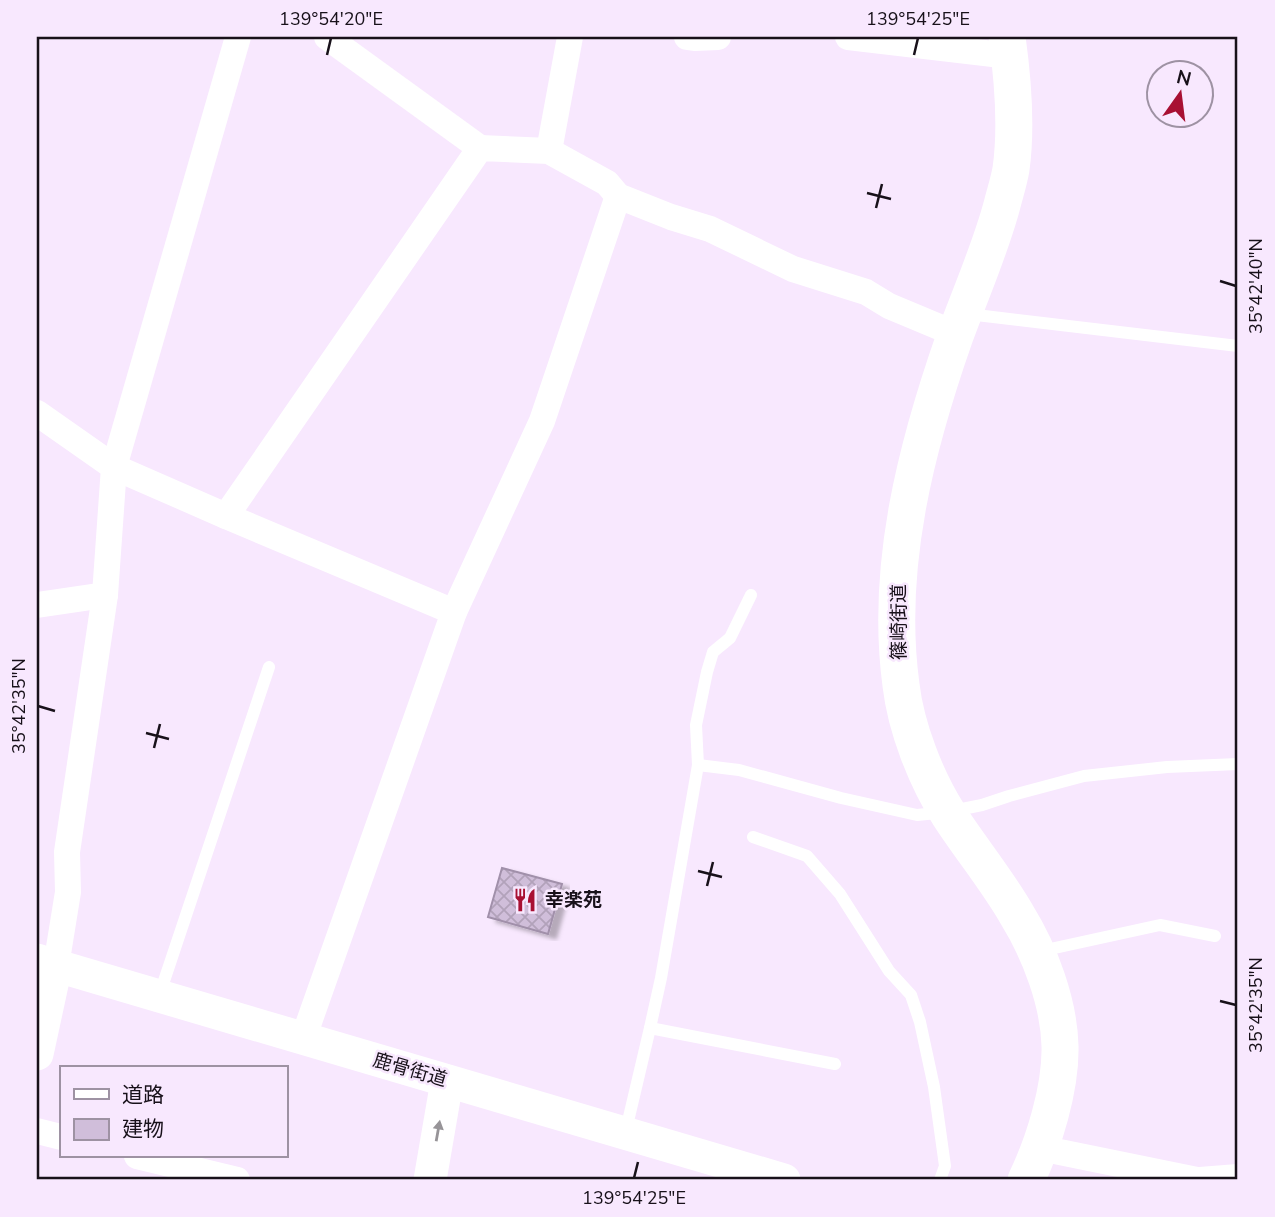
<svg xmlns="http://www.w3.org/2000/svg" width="1275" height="1217" font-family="'Nunito Sans','Noto Sans JP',sans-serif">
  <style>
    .building { fill: url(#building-cross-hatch); stroke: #a190aa; stroke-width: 2; filter: url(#shadow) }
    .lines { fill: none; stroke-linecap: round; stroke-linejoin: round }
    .service { stroke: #fff; stroke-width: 12 }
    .minor { stroke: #fff; stroke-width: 26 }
    .tertiary { stroke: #fff; stroke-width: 33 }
    .secondary { stroke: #fff; stroke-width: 37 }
    .oneway { fill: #979498 }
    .ticks { fill: none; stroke: #18111a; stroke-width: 2.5 }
    .labels { text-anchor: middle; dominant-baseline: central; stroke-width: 5; stroke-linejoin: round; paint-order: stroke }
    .street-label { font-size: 19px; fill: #18111a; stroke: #f8e8fe }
    .poi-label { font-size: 19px; font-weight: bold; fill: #18111a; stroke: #f8e8fe; text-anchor: start }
    .neatline { fill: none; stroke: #18111a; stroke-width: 2.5 }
    .ticks-label { font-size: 18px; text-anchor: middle; fill: #18111a }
  </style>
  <defs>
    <pattern id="building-cross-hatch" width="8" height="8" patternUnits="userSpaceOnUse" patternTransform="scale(1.75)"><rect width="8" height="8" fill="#d0beda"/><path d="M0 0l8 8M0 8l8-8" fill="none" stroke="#b2a2ba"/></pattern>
    <filter id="shadow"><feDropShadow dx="8" dy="4.5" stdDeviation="2" flood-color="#0004"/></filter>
  </defs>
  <rect width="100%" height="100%" fill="#f8e8fe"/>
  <polygon class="building" points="502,868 562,884 548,934 488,917"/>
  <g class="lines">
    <g class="service">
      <polyline points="968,314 1238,346"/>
      <polyline points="698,765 739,770 841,798 917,815 947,812 982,805 1009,796 1084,776 1167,767 1238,764"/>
      <polyline points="753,837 807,856 840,894 889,971 911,995 920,1022 934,1087 945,1166 940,1180"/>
      <polyline points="1041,951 1160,925 1215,936"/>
      <polyline points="159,996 269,667"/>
      <polyline points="650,1028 835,1064"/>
      <polyline points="625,1134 650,1028 661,978 698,765 696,725 707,672 713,652 730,638 751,595"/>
    </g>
    <g class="minor">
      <polyline points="327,37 480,148"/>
      <polyline points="687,37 694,38 718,37"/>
      <polyline points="848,37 1010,56"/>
      <polyline points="549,151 570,37"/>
      <polyline points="37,413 114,467 226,516 480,148 549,151 607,183 618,196 671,217 710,229 793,269 866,292 889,306 956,334"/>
      <polyline points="226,516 454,612"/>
      <polyline points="37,605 105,595"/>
      <polyline points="56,966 68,892 67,852 105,595 114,467 238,37"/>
      <polyline points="303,1039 454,612 542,421 618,196"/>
      <polyline points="37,1131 61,1137"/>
      <polyline points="1040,1148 1197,1180"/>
      <polyline points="137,1156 237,1180"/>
      <polyline points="1200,1180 1238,1177"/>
    </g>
    <g class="tertiary">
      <polyline points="37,960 784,1180"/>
      <polyline points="37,1054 56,966"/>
      <polyline points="430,1180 447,1081"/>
    </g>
    <path class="secondary" d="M1007 37C1013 80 1017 126 1011 169 1009 181 1005 193 1002 205 990 250 971 292 955 336 916 447 885 567 901 685 906 728 926 779 949 815 971 849 997 880 1017 915 1040 952 1059 1003 1060 1046 1061 1088 1044 1143 1026 1180"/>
  </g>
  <defs><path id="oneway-solid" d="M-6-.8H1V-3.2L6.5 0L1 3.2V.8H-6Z" transform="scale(1.75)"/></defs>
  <use class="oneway" href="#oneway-solid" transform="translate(438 1131) rotate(-80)"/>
  <path class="ticks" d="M327 55 331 38M914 55 918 38M867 193 891 199M876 208 882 184M1220 281 1236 286M38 706 55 711M146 733 169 739M154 748 160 724M698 871 722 877M707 886 713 862M1220 1001 1236 1005M634 1178 638 1162"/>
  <defs>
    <g id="restaurant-bare" transform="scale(1.89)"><path d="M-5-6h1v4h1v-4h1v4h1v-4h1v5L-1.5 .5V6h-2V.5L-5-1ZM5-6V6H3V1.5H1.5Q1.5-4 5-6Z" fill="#a81033" stroke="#f8e8fe" stroke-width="2.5" paint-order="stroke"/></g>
  </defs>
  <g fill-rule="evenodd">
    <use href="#restaurant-bare" x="525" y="900"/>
  </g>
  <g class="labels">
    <g class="street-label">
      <text transform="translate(899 622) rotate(-90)">篠崎街道</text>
      <text transform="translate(410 1070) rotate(16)">鹿骨街道</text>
    </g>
    <g class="poi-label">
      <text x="545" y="900">幸楽苑</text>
    </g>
  </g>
  <rect width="1275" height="1217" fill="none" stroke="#f8e8fe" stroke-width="77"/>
  <rect x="60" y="1066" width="228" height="91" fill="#f8e8fe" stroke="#9e92a3" stroke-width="2"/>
  <rect x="74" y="1089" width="35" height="10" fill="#ffffff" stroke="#9e92a3" stroke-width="2"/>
  <text x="122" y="1102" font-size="21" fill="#18111a">道路</text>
  <rect x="74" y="1119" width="35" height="21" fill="#d0beda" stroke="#9e92a3" stroke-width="2"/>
  <text x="122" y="1136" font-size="21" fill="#18111a">建物</text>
  <g transform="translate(1180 94) rotate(14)"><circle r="33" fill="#f8e8fe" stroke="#9e92a3" stroke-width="2"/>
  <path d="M0-5L12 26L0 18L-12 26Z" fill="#a81033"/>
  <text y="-10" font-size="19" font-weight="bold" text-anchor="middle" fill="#18111a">N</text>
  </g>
  <rect x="38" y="38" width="1198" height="1140" class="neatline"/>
  <g class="ticks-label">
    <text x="331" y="25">139°54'20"E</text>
    <text x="918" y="25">139°54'25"E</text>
    <text transform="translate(1256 286) rotate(-90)" y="6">35°42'40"N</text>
    <text transform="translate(19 706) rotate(-90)" y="6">35°42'35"N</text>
    <text transform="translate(1256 1005) rotate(-90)" y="6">35°42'35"N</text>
    <text x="634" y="1204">139°54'25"E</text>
  </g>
</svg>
